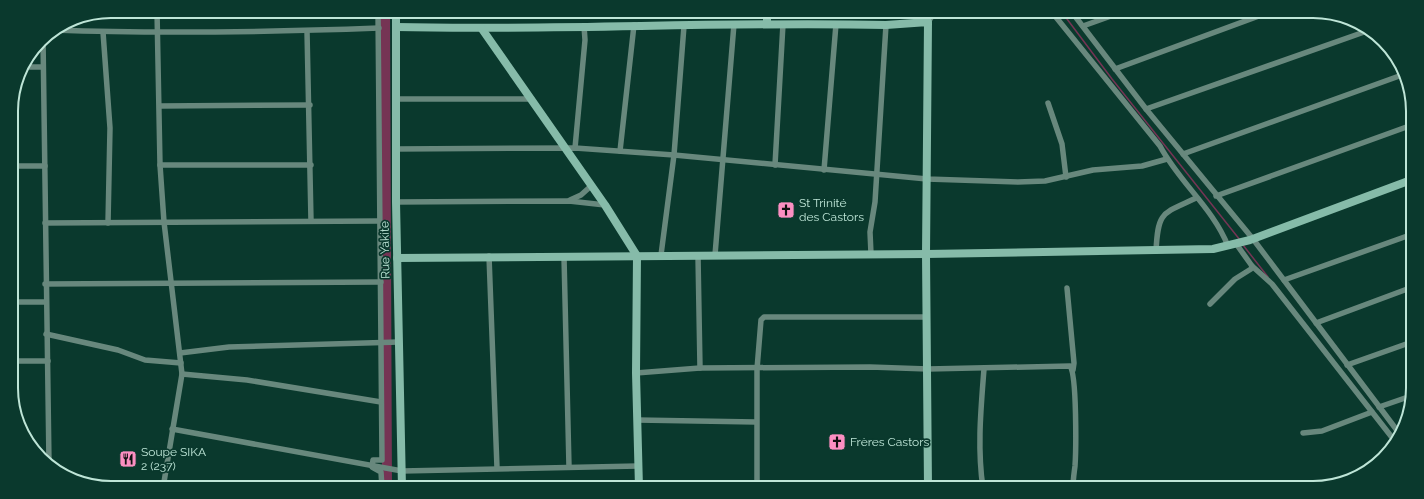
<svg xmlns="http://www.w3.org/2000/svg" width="1424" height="499" font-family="Raleway,sans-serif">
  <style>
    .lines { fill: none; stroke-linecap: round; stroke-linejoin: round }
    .stream { stroke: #753454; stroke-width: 1.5 }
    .river { stroke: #753454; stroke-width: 10 }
    .street { stroke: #68887d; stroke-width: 5.5 }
    .secondary { stroke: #86bba9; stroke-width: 8 }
    .labels { text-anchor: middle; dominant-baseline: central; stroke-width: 3.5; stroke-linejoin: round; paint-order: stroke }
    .poi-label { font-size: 12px; fill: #bee5d7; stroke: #0a392d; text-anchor: start }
    .street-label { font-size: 12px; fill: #bee5d7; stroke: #0a392d }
    .rim { fill: none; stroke: #bee5d7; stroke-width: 2 }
  </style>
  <rect width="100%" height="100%" fill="#0a392d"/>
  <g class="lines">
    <g class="stream">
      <polyline points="1061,11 1112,79 1240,240"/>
      <polyline points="1243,245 1268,277"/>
    </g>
    <polyline class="river" points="385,11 387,488"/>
    <g class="street">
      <polyline points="157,11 160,165 164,222 182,374 163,488"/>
      <polyline points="378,11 382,460 373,460 372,467 381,472 382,488"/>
      <path d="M1051 11 1160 146C1179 182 1213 208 1228 246"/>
      <polyline points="1071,11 1146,109 1253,239 1399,433"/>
      <polyline points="928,22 936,11"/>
      <polyline points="1083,26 1125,11"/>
      <path d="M54 30C162 34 271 32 379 28"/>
      <polyline points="307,31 311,221"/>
      <polyline points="103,32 110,128 108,223"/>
      <polyline points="43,38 49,463"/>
      <polyline points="21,67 43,67"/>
      <polyline points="1115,69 1272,11"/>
      <polyline points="396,99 529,99"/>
      <polyline points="1048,103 1062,144 1066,177"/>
      <polyline points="160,106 310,105"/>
      <polyline points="1146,109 1367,31"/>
      <polyline points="575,148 585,40 584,26"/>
      <polyline points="396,149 575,148 674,155 927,179 1018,182 1045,181 1093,170 1142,166 1167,159"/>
      <polyline points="620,151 634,25"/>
      <polyline points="1183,154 1402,75"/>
      <polyline points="160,165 311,165"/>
      <polyline points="775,165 783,24"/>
      <polyline points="12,166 45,166"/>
      <polyline points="824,170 836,24"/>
      <polyline points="1216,196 1412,125"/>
      <polyline points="570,200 581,195 591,186"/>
      <polyline points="396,202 569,201 605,205"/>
      <polyline points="45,223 379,221"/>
      <path d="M1156 251C1158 211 1162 214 1196 198"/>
      <polyline points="871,254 870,232 875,202 886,25"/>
      <polyline points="661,255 674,155 684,26"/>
      <polyline points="715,255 734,24"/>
      <polyline points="489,256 497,468"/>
      <polyline points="698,256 700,368"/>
      <polyline points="564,257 569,467"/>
      <polyline points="1252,266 1272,284 1394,440"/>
      <polyline points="1284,280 1410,235"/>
      <polyline points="45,284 381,282"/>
      <polyline points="1067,288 1074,363 1073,370"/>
      <polyline points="12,302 46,302"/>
      <polyline points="1210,304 1235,279 1251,269 1252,266 1237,245"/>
      <polyline points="1316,323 1410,288"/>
      <polyline points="46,334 118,350 145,360 181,363"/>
      <polyline points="180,353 229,347 399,342"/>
      <polyline points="13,361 48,361"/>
      <polyline points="1347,365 1409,343"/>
      <path d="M636 373 700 368 870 367 928 369 1070 366C1077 375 1076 451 1075 466 1074 474 1073 480 1073 488"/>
      <polyline points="182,374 247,380 381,402"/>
      <polyline points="1379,407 1408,397"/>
      <polyline points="637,420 756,422"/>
      <polyline points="172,429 402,471 638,466"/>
      <polyline points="1303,433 1322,431 1372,412"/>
      <polyline points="757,488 757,369 761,320 764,317 927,317"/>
      <path d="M983 488C977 448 981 408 984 369"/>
    </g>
    <g class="secondary">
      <polyline points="396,11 396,202 402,488"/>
      <polyline points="767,24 767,11"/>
      <path d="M396 27C559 31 723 21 886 25L928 22 926 254 928 488"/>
      <polyline points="482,29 605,205 637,256 636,373 639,488"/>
      <polyline points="397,258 926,254 1213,249 1250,240 1411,180"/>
    </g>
  </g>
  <defs>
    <g id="church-square" transform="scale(0.9)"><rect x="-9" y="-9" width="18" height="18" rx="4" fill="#fc8fc2" stroke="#0a392d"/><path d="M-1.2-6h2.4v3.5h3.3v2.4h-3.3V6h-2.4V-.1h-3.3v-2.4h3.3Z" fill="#111"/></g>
    <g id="restaurant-square" transform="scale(0.9)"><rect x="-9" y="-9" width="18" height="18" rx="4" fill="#fc8fc2" stroke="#0a392d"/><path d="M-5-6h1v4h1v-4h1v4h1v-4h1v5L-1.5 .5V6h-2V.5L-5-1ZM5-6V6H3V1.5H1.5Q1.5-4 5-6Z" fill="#111"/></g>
  </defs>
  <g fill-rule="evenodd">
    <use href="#church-square" x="786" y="210"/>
    <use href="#church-square" x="837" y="442"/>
    <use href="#restaurant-square" x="128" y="459"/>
  </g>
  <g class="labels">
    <g class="poi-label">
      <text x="799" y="203">St Trinité<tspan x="799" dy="14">des Castors</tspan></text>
      <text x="850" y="442">Frères Castors</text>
      <text x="141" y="452">Soupe SIKA<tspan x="141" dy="14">2 (237)</tspan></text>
    </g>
    <g class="street-label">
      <text transform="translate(385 250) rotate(-91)">Rue Yakite</text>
    </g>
  </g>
  <path d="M0 0H1424V499H0ZM111 18H1313A93 93 0 0 1 1406 111V388A93 93 0 0 1 1313 481H111A93 93 0 0 1 18 388V111A93 93 0 0 1 111 18Z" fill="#0a392d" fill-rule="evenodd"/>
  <path class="rim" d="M111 18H1313A93 93 0 0 1 1406 111V388A93 93 0 0 1 1313 481H111A93 93 0 0 1 18 388V111A93 93 0 0 1 111 18Z"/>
</svg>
